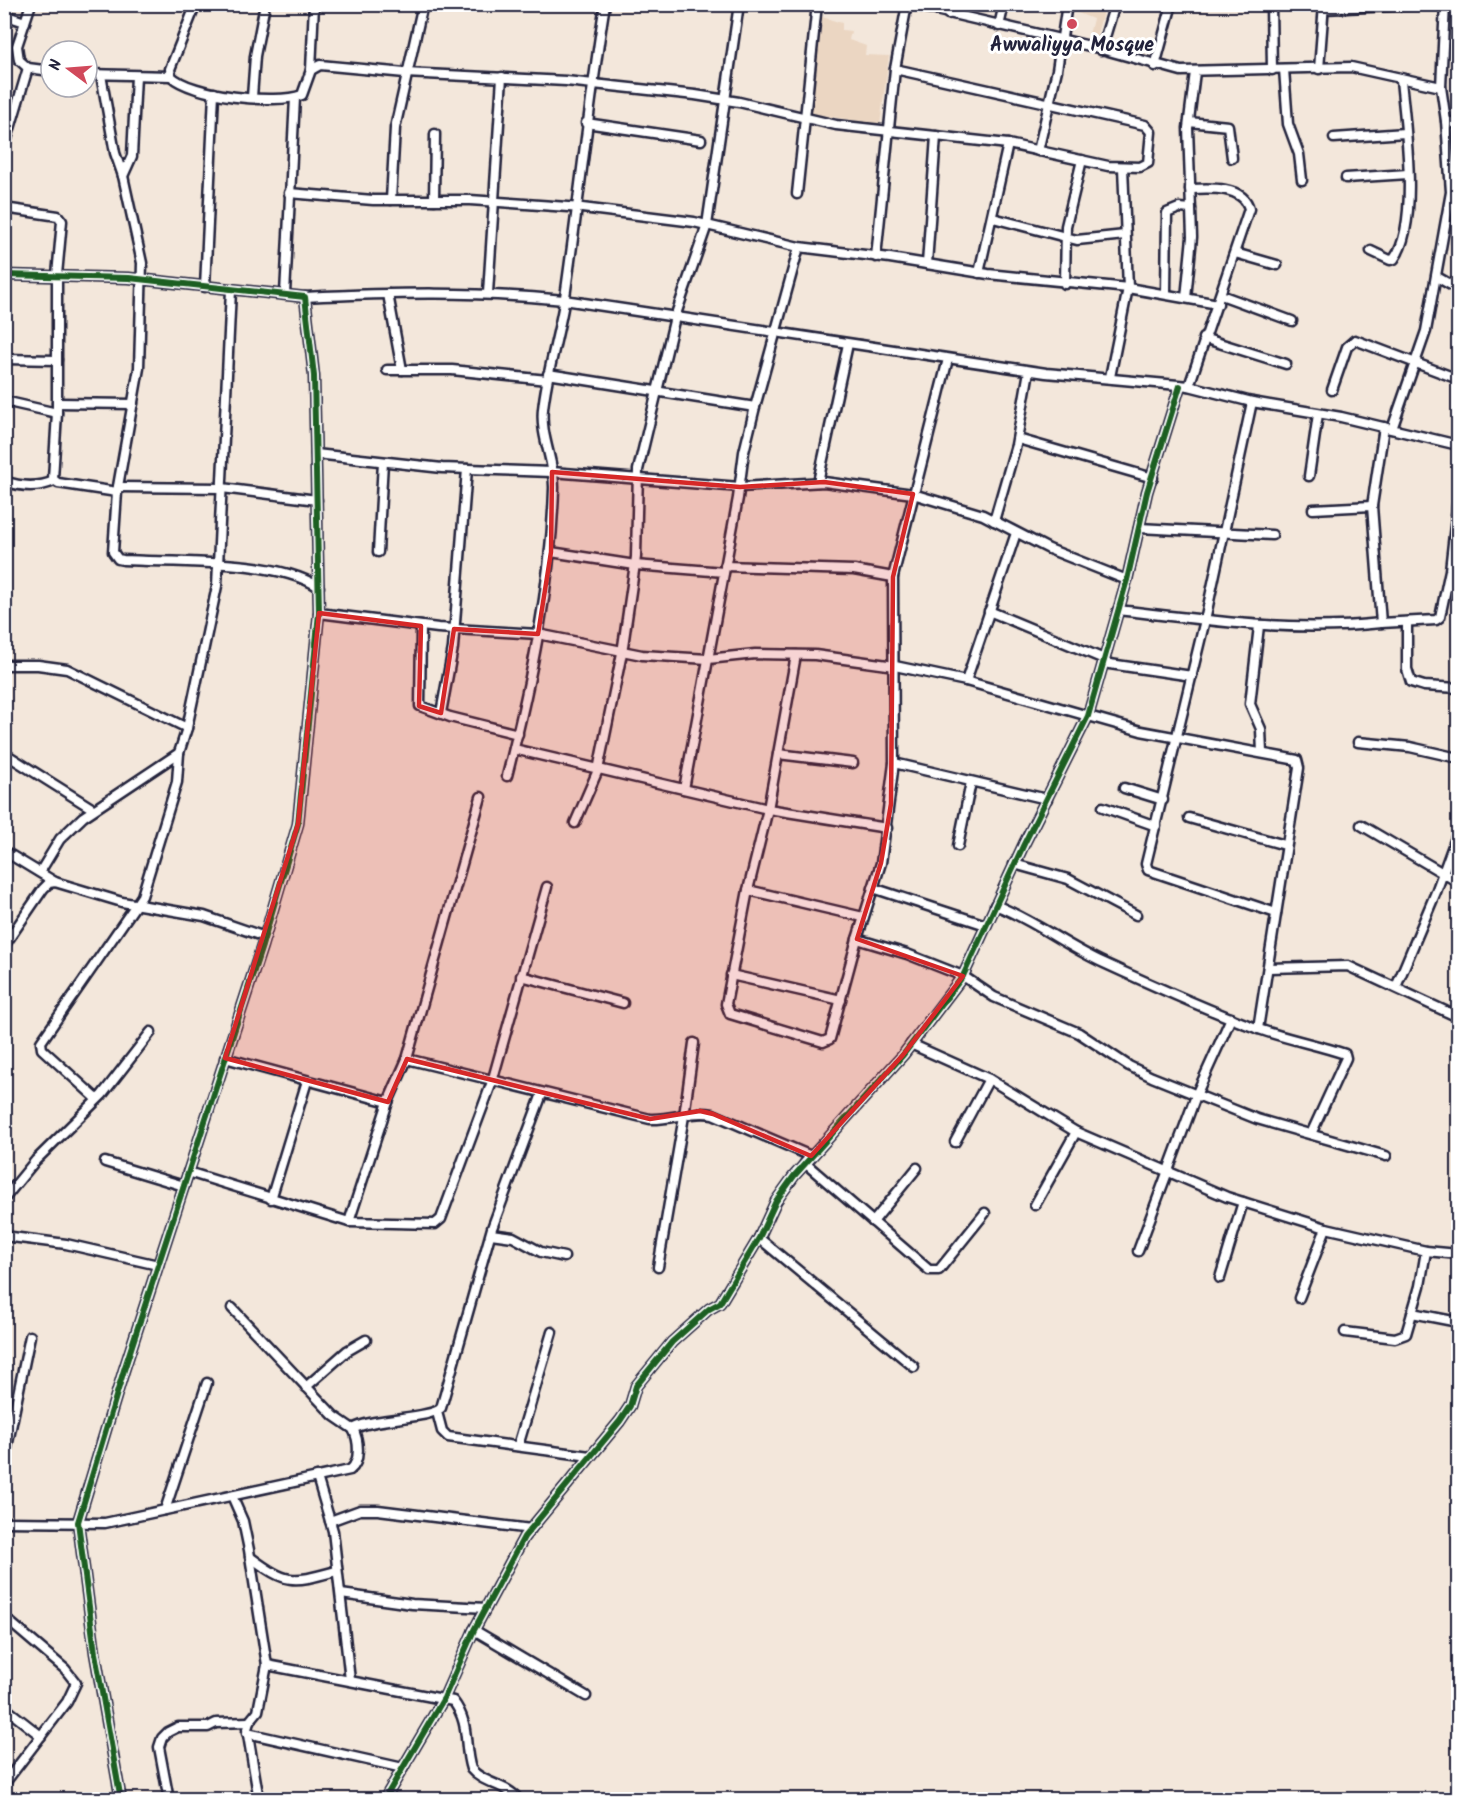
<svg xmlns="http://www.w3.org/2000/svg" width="1463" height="1804" font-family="Kalam,sans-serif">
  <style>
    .built { fill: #ebd6c2 }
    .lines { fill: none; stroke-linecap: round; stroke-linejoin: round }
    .minor-casing { stroke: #22223b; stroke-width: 13 }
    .minor { stroke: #fff; stroke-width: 8 }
    .cycleway-casing { stroke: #fff; stroke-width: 10 }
    .cycleway { stroke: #1b5e20; stroke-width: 6 }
    .marked { fill: #d62828; fill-opacity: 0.2; stroke: #d62828; stroke-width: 4.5; stroke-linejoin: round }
    .poi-dot { fill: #d1495b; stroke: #fff; stroke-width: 2 }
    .labels { text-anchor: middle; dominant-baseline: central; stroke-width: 6; stroke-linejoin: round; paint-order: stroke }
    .poi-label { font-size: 20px; font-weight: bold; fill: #22223b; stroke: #fff }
  </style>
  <rect width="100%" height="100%" fill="#f3e7db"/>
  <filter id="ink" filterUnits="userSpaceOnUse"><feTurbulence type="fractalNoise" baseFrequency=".0167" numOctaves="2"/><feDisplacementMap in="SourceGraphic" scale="12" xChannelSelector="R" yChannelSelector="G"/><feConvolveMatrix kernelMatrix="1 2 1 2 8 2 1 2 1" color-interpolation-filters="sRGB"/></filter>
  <g filter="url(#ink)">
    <g class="built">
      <polygon points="1069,5 1105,5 1095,41 1088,38 1093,19 1068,9"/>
      <polygon points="822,17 842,23 842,30 851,31 849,40 866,46 865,55 889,56 880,125 809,113"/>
    </g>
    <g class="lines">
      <g class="minor-casing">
        <g id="minor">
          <polyline points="31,4 17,46 19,60 28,68 51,71"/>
          <path d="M196 4 170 69 171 76C191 96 276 105 302 95L311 70 320 65 405 73 566 81 695 95 739 102 836 125 1008 144 1108 166 1140 167 1148 163 1151 132 1145 125 895 69"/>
          <polyline points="910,4 1094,47 1181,71 1351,67 1441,87"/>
          <polyline points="1271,4 1272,70"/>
          <polyline points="1324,9 1434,4"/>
          <polyline points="948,14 949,4"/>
          <polyline points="4,15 25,22"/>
          <polyline points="999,26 1004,4"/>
          <polyline points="1101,50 1115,4"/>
          <polyline points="1155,66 1172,4"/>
          <polyline points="1284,69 1288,124 1299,154 1302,180"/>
          <polyline points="1319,69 1324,4"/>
          <polyline points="311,70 314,4"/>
          <polyline points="87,74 171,76"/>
          <path d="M101 75 115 153 123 176 142 263 139 368 117 492 113 552 118 559 123 560C176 563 275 558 319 587"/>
          <polyline points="252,97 255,56 265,4"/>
          <polyline points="1446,121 1458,124"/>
          <polyline points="1189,122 1228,126 1232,158"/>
          <polyline points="586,123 701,140"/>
          <polyline points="1334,138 1405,133"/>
          <polyline points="4,149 28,68"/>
          <polyline points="1038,151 1057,70 1067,4"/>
          <polyline points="123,176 132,156 136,76"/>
          <polyline points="1346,178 1408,174"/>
          <path d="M1190 189C1207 188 1244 185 1249 209L1189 386 1252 402 1341 417 1458 445"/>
          <polyline points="289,193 373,200 470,200 582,208 694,222 799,247 890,258 988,274 1128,288 1123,167"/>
          <polyline points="797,194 817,4"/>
          <polyline points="391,200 395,128 423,4"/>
          <polyline points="434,200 435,134"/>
          <polyline points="4,208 58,216 62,221 57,275 57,413 53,479 58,483 117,492"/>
          <polyline points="993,218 1077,240 1125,235"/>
          <path d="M1371 251 1390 260 1394 259C1420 224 1405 124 1401 80"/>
          <polyline points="1235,253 1277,265"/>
          <polyline points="876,257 895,69 907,4"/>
          <polyline points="927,264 936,136"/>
          <polyline points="979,273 1008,144"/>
          <polyline points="4,275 129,278 305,297 314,376 319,613 298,824 262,946 124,1370 78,1522 95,1653 121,1800"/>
          <polyline points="1437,277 1458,289"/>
          <polyline points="1065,284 1066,226 1082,160"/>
          <polyline points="205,287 214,93"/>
          <polyline points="488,293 502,77"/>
          <polyline points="285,294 295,98"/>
          <polyline points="388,294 402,370"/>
          <polyline points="1166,294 1167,213 1179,208 1191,209"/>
          <polyline points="1221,295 1292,321"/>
          <path d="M305 297C392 293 477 291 564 300L1046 373 1189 386"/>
          <polyline points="1186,298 1192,237 1188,128 1195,72"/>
          <polyline points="1203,338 1286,364"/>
          <polyline points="4,359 57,360"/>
          <polyline points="387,370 452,370 547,380"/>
          <polyline points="548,374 755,407"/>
          <polyline points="1110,377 1128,288 1218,304"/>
          <polyline points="1332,390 1347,347 1355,340 1458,379"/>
          <polyline points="4,401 57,413"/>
          <polyline points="1252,402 1205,620 1146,864 1148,870 1276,913"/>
          <polyline points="57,403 133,404"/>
          <polyline points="1384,427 1372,506 1381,623 1436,620 1440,617 1450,570 1458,498"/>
          <polyline points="1392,429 1426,331 1451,192 1446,121 1441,87 1445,4"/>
          <polyline points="1018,439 1153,478"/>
          <polyline points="316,454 442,468 552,472 740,487 824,482 913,494 983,515 1049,549 1127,580"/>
          <polyline points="1309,476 1318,414"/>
          <path d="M4 481C21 487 38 488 54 481"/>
          <polyline points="818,482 848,344"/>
          <polyline points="118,487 222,488 317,500"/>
          <polyline points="1313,509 1372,506"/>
          <polyline points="994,521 1016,445 1029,371"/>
          <polyline points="1139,528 1272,535"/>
          <polyline points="378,552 383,462"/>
          <polyline points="551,552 635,565 724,572"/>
          <polyline points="725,566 854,570 893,577"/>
          <path d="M1118 610C1206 620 1292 633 1381 623"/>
          <polyline points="989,611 1104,659"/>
          <polyline points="319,613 438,628 538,634 642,655 708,659 755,654 815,655 895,666 966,681 1141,731 1297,760 1299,768 1258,1029"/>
          <polyline points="1407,622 1407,669 1411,682 1424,686 1458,688"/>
          <polyline points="421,626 420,706 450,717 518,734"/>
          <polyline points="1259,626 1250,704 1261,729 1262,753"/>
          <polyline points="796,655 768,809 748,890 726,1004 730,1014 823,1042 830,1039 857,939 881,863 894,763 893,577 948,359"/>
          <polyline points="1103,663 1192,676"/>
          <polyline points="4,665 38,665 67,669 187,728"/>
          <polyline points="966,681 1016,533"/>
          <polyline points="441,713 453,648 467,469"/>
          <polyline points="1358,742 1410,747 1458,758"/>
          <polyline points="514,749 768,809 887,828"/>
          <polyline points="4,753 93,809"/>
          <polyline points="778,754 853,763"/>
          <polyline points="894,763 1047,799"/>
          <path d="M507 776C531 682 551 586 554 489 555 462 540 437 543 409 547 371 559 335 565 297 579 200 589 102 605 4"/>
          <polyline points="1124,788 1163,800"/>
          <polyline points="684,789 738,498 744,452 755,407 799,247"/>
          <polyline points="1103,807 1156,826"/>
          <polyline points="1189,818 1285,845"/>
          <polyline points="575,823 598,770 622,653 636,557 638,470 675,317 707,225 739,4"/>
          <polyline points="1361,825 1458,882"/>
          <polyline points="958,846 971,782"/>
          <polyline points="4,851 55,882"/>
          <polyline points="1014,864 1068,879 1136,915"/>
          <polyline points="40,872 60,839 83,817 179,753"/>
          <polyline points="873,888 986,925"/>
          <polyline points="748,890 863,917"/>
          <path d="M995 905C1034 920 1066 946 1104 963 1154 986 1205 1009 1256 1028 1285 1039 1316 1044 1345 1054L1346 1058 1311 1134"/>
          <polyline points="857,939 907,954 963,976 994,997 1079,1033 1129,1066 1152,1077 1257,1119 1386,1156"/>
          <polyline points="4,946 43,889 49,883 55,882 122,902 204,916 265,937"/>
          <polyline points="1268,968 1348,966 1458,1017"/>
          <polyline points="731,975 841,1000"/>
          <polyline points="521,976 623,1003"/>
          <polyline points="1396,987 1436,892 1458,832"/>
          <polyline points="911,1044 989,1079 1076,1132 1227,1197 1326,1228 1426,1251 1458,1254"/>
          <polyline points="225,1058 388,1102 407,1059 481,797"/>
          <path d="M407 1059 650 1119C672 1120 692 1110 713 1114L811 1156"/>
          <polyline points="97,1099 42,1049 41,1042 142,896 177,782 179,753 187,728 217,586 231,290"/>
          <polyline points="955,1142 989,1079"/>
          <polyline points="105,1162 184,1186"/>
          <polyline points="805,1163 929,1270 939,1270 985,1213"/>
          <polyline points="188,1172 349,1222 388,1102"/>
          <polyline points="4,1199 36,1160 102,1095 151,1032"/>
          <polyline points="271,1199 307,1081"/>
          <polyline points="1035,1205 1076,1132"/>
          <polyline points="349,1222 435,1224 441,1219 492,1082 547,887"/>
          <polyline points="873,1222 917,1168"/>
          <polyline points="491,1234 513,1237 541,1252 564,1257"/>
          <polyline points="4,1236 66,1244 158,1265"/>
          <polyline points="759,1238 914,1367"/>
          <polyline points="1138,1251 1197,1093 1231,1018"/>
          <polyline points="658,1267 684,1116 694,1043"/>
          <polyline points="1220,1278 1243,1202"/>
          <polyline points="1299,1298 1326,1228"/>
          <polyline points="1412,1313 1458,1322"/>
          <polyline points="1345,1332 1395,1338 1406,1334 1420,1286 1426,1251"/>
          <polyline points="306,1387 347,1351 366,1340"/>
          <polyline points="437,1412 442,1431 448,1437 590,1456"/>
          <path d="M353 1429C374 1417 430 1419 441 1408L492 1228 542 1094"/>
          <polyline points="518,1446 552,1332"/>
          <polyline points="4,1462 30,1336"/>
          <polyline points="317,1477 333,1531 350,1680"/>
          <polyline points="232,1496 243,1521 249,1550 267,1665 258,1711 249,1722 247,1729 259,1800"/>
          <polyline points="165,1510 207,1383"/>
          <polyline points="330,1521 360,1510 378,1510 531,1529"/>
          <path d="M4 1522 105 1523 350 1470C361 1462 359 1440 353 1429L334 1416 232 1308"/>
          <path d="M250 1557C288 1585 292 1583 336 1571"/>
          <polyline points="341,1594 412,1604 486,1608"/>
          <polyline points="4,1617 65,1669 76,1683 67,1702 4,1784"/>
          <polyline points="474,1630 586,1696"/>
          <path d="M267 1665 453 1701C471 1724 463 1745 471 1769 483 1784 507 1784 519 1800"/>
          <polyline points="4,1707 41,1736"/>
          <polyline points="247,1733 403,1768"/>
          <polyline points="169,1800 159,1747 162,1738 168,1732 178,1727 208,1727 216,1723 249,1722"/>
          <polyline points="384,1800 444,1698 474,1630 524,1537 620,1421 630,1406 636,1386 672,1342 709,1309 720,1303 759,1238 776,1201 794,1176 903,1055 963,976 1024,844 1088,716 1127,580 1147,492 1180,386"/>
        </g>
      </g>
      <use href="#minor" class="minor"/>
      <g class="cycleway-casing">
        <g id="cycleway">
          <polyline points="4,275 129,278 305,297 314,376 319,613 298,824 262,946 124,1370 78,1522 95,1653 121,1800"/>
          <polyline points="384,1800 444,1698 474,1630 524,1537 620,1421 630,1406 636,1386 672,1342 709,1309 720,1303 759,1238 776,1201 794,1176 903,1055 963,976 1024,844 1088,716 1127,580 1147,492 1180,386"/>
        </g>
      </g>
      <use href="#cycleway" class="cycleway"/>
    </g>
  </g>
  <path class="marked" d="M552 472 740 487 824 482 913 494 893 577 891 804 881 863 857 939 963 976 903 1055 811 1156 713 1114 700 1111 650 1119 407 1059 388 1102 225 1058 298 824 319 613 421 626 419 706 441 713 454 629 538 634 551 552Z"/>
  <circle class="poi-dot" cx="1072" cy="24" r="6"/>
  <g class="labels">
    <g class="poi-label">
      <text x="1072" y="46">Awwaliyya Mosque</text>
    </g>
  </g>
  <rect width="1463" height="1804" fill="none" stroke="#fff" stroke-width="24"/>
  <rect x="12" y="12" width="1439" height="1780" fill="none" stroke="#22223b" stroke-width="2" filter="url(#ink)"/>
  <g transform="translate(69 69) rotate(286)"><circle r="28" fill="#ffffff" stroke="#a7a7b1" stroke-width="1.5"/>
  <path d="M0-4.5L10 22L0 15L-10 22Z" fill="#d1495b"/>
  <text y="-9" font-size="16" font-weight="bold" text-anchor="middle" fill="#22223b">N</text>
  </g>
</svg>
